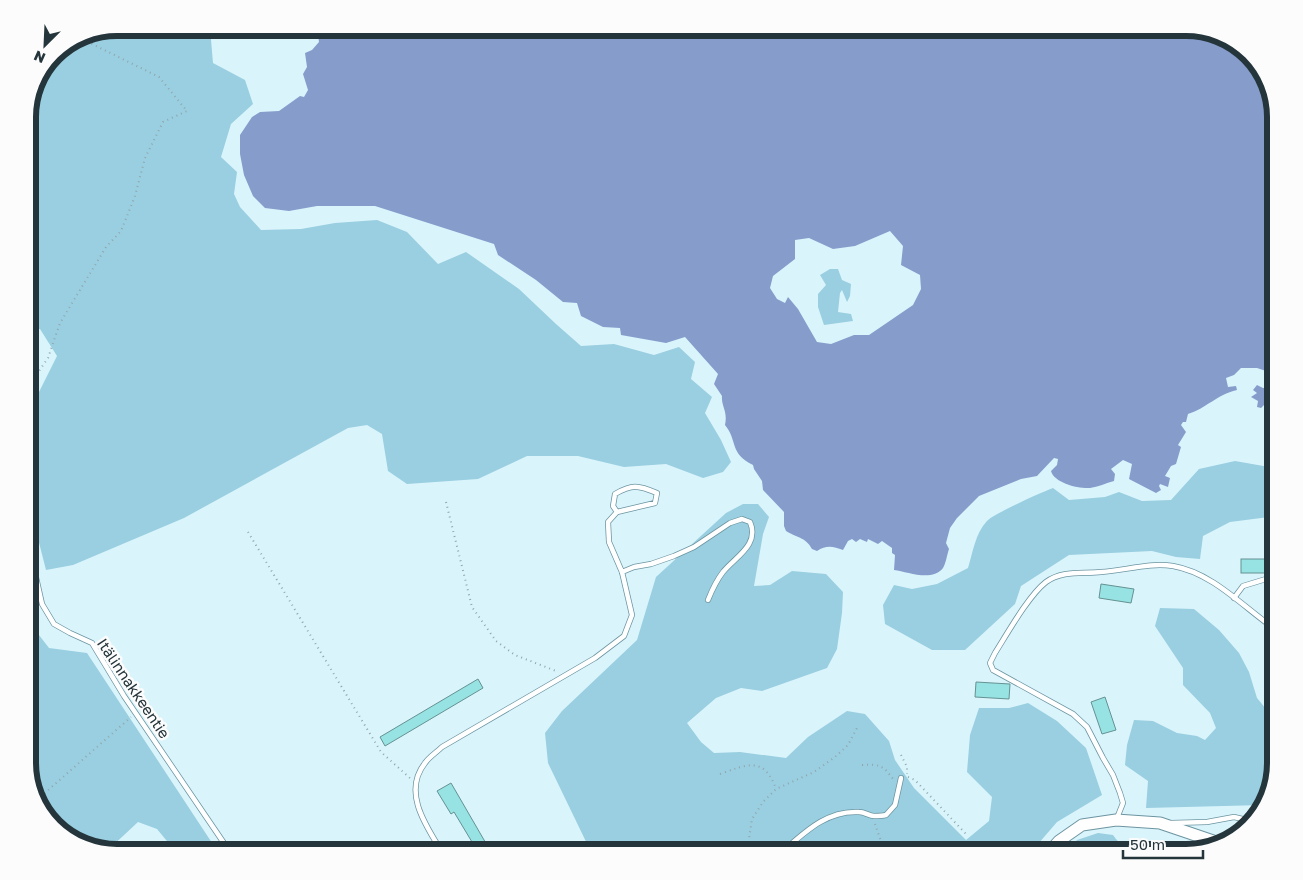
<svg xmlns="http://www.w3.org/2000/svg" width="1303" height="880" font-family="'Golos Text',sans-serif">
  <style>
    .green { fill: #99cfe0 }
    .water { fill: #869dcc; fill-rule: evenodd }
    .building { fill: #97e2e2; stroke: #659292 }
    .lines { fill: none; stroke-linecap: round; stroke-linejoin: round }
    .service-casing { stroke: #6c95a1; stroke-width: 6 }
    .tertiary-casing { stroke: #6c95a1; stroke-width: 13 }
    .path { stroke: #90a6ad; stroke-width: 2; stroke-dasharray: 1 4; stroke-linecap: butt }
    .service { stroke: #fff; stroke-width: 4.5 }
    .tertiary { stroke: #fff; stroke-width: 11 }
    .labels { text-anchor: middle; dominant-baseline: central; stroke-width: 5; stroke-linejoin: round; paint-order: stroke }
    .street-label { font-size: 15px; fill: #24353b; stroke: #fcfcfc }
    .rim { fill: none; stroke: #24353b; stroke-width: 6 }
  </style>
  <rect width="100%" height="100%" fill="#daf4fc"/>
  <g class="green">
    <polygon points="117,28 210,28 213,63 245,80 253,104 231,124 221,157 237,172 234,194 240,207 261,230 301,229 335,223 377,220 407,232 438,264 466,252 519,289 556,324 581,346 614,344 654,355 679,347 695,362 691,379 712,397 705,413 721,440 731,462 723,472 703,478 666,464 624,467 578,456 527,456 478,479 407,484 388,471 382,434 367,425 348,428 184,518 73,565 46,570 33,519 28,513 28,400 38,394 57,356 40,329 28,328 28,111 54,54 83,34"/>
    <polygon points="830,269 838,269 842,280 851,284 850,296 847,302 842,290 840,293 838,312 851,314 853,321 824,325 818,307 818,294 826,285 820,275"/>
    <path d="M1235 461 1275 468V519L1269 517 1230 522 1203 536 1200 559 1176 557 1152 551 1069 555 1021 586 1015 604 965 650H932L885 624 883 605 894 585 912 589 937 584 968 568C973 552 975 534 987 521 993 514 1042 492 1053 488L1069 500 1105 497 1119 492 1142 501 1171 500 1199 469Z"/>
    <polygon points="743,504 758,504 769,517 763,534 754,586 770,585 792,571 826,574 843,592 842,613 837,649 827,668 762,691 741,688 716,698 687,723 701,742 714,753 740,752 786,758 808,737 847,711 865,714 889,741 895,760 914,788 966,840 989,821 992,797 967,772 970,735 979,708 1009,708 1028,703 1057,721 1086,748 1102,795 1057,822 1032,851 1027,852 591,852 548,763 545,733 562,711 637,640 656,577 726,513"/>
    <polygon points="28,586 32,626 49,648 87,653 218,852 176,852 157,829 138,822 108,850 67,837 39,807 28,769"/>
    <polygon points="1160,608 1194,609 1219,630 1239,653 1249,672 1257,698 1275,720 1275,763 1263,805 1146,808 1148,781 1125,765 1127,745 1134,720 1153,721 1177,733 1197,736 1205,740 1216,728 1210,713 1183,685 1183,668 1155,626"/>
    <path d="M1098 833 1113 835C1131 862 1153 846 1177 842 1187 840 1200 844 1209 847L1186 852H1066L1077 840Z"/>
  </g>
  <g class="water">
    <path d="M317 28H1186L1236 43 1264 73 1275 117V374L1257 368H1241L1234 375 1226 378 1228 387 1236 386 1237 390C1216 395 1207 408 1188 414L1186 422H1183L1181 425 1186 432 1178 445 1181 447 1176 464 1171 466 1165 476 1170 478 1168 487 1160 484 1159 486 1161 490 1156 493 1129 479 1132 464 1123 460 1111 469 1115 474 1114 481C1106 483 1098 487 1090 488 1079 489 1054 483 1051 471L1057 465 1058 459 1054 458 1037 476 1021 479 979 496 957 518 950 528 946 543 949 549C947 555 946 563 943 568 932 582 908 572 894 570L895 555 892 553V548L882 541 878 544 868 539 867 542 860 539 856 542 852 539 848 541 843 550C833 546 826 545 817 551L812 549C806 537 795 537 786 531L784 526V512L763 490 762 481 754 469 753 465C729 453 738 441 725 425 728 411 721 406 722 396L714 384 718 374 685 337 666 343 621 335 620 328 603 327 581 316 577 303 563 302 536 280 498 255 494 244 375 206H317L289 211 265 208 253 196 244 175 240 154V135L252 117 260 112 279 111 300 96 304 97 308 90 303 74 307 67 305 53 312 50 319 42ZM890 231 903 246 901 265 920 275 921 289 913 305 869 335H854L831 344 817 342 798 309 788 297 785 303 777 299 770 288 773 276 795 259V240L809 238 833 249 855 246Z"/>
    <polygon points="1257,385 1263,388 1275,387 1275,405 1264,405 1261,408 1257,407 1258,401 1251,397 1257,393 1253,390"/>
  </g>
  <g class="building">
    <rect x="1241" y="559" width="34" height="14"/>
    <polygon points="1101,584 1134,589 1131,603 1099,598"/>
    <polygon points="478,679 483,688 385,746 380,737"/>
    <polygon points="976,682 1010,684 1009,699 975,697"/>
    <polygon points="1105,697 1116,730 1102,734 1091,702"/>
    <polygon points="451,783 491,852 478,852 454,812 451,814 437,791"/>
  </g>
  <g class="lines">
    <g class="service-casing">
      <g id="service">
        <path d="M617 512 613 506 615 494C632 484 638 485 657 493L655 503 617 512 608 522 609 542 622 572"/>
        <polyline points="28,542 42,604 54,624 70,633 92,643 124,696 230,852"/>
        <polyline points="1234,598 1243,586 1266,579"/>
        <path d="M1117 818 1123 803 1120 793 1113 775 1103 758 1087 727 1073 714 993 670 990 663 995 653C1007 634 1029 595 1046 582 1062 570 1082 574 1101 572 1124 571 1149 562 1173 566 1213 573 1243 607 1275 629"/>
        <polyline points="1171,823 1207,822 1234,817 1251,821"/>
        <path d="M442 852C426 826 402 792 425 763 429 757 437 752 442 747L595 658 624 636 632 615 622 572 634 567 651 564 674 556 694 547 730 523 742 519 750 522C760 545 735 557 723 572 716 581 712 590 708 600"/>
        <path d="M782 852C805 832 827 810 859 812 865 812 869 816 874 816 878 816 882 816 886 815L895 805 901 778"/>
      </g>
    </g>
    <g class="tertiary-casing">
      <polyline id="tertiary" points="1049,852 1059,841 1082,825 1116,820 1160,823 1222,844"/>
    </g>
    <g class="path">
      <polyline points="28,387 48,358 60,323 106,247 121,231 135,196 145,158 163,122 187,111 159,77 78,37"/>
      <polyline points="446,502 472,607 496,641 515,655 556,671"/>
      <polyline points="248,532 381,752 411,779"/>
      <polyline points="901,755 907,767 907,774"/>
      <path d="M862 765C879 764 883 765 893 779"/>
      <path d="M720 774C746 765 764 755 776 789"/>
      <polyline points="908,777 915,780 966,834"/>
      <polyline points="37,800 131,717"/>
      <polyline points="875,824 883,847"/>
      <polyline points="747,852 752,819 763,802 776,789 814,772 835,757 848,745 857,728"/>
    </g>
    <use href="#service" class="service"/>
    <use href="#tertiary" class="tertiary"/>
  </g>
  <g class="labels">
    <g class="street-label">
      <text transform="translate(134 688) rotate(56)">Itälinnakkeentie</text>
    </g>
  </g>
  <path d="M0 0H1303V880H0ZM117 36H1186A81 81 0 0 1 1267 117V763A81 81 0 0 1 1186 844H117A81 81 0 0 1 36 763V117A81 81 0 0 1 117 36Z" fill="#fcfcfc" fill-rule="evenodd"/>
  <path class="rim" d="M117 36H1186A81 81 0 0 1 1267 117V763A81 81 0 0 1 1186 844H117A81 81 0 0 1 36 763V117A81 81 0 0 1 117 36Z"/>
  <g transform="translate(45 45) rotate(204)" stroke="#fcfcfc" stroke-width="4" paint-order="stroke">
  <path d="M0-4L9 19L0 12L-9 19Z" fill="#24353b"/>
  <text y="-8" font-size="14" font-weight="bold" text-anchor="middle" fill="#24353b">N</text>
  </g>
  <path d="M1123 850v8h80v-8" fill="none" stroke="#24353b" stroke-width="2.5"/>
  <text x="1130" y="850" font-size="15" fill="#24353b" stroke="#fcfcfc" stroke-width="4" paint-order="stroke">50 m</text>
</svg>
